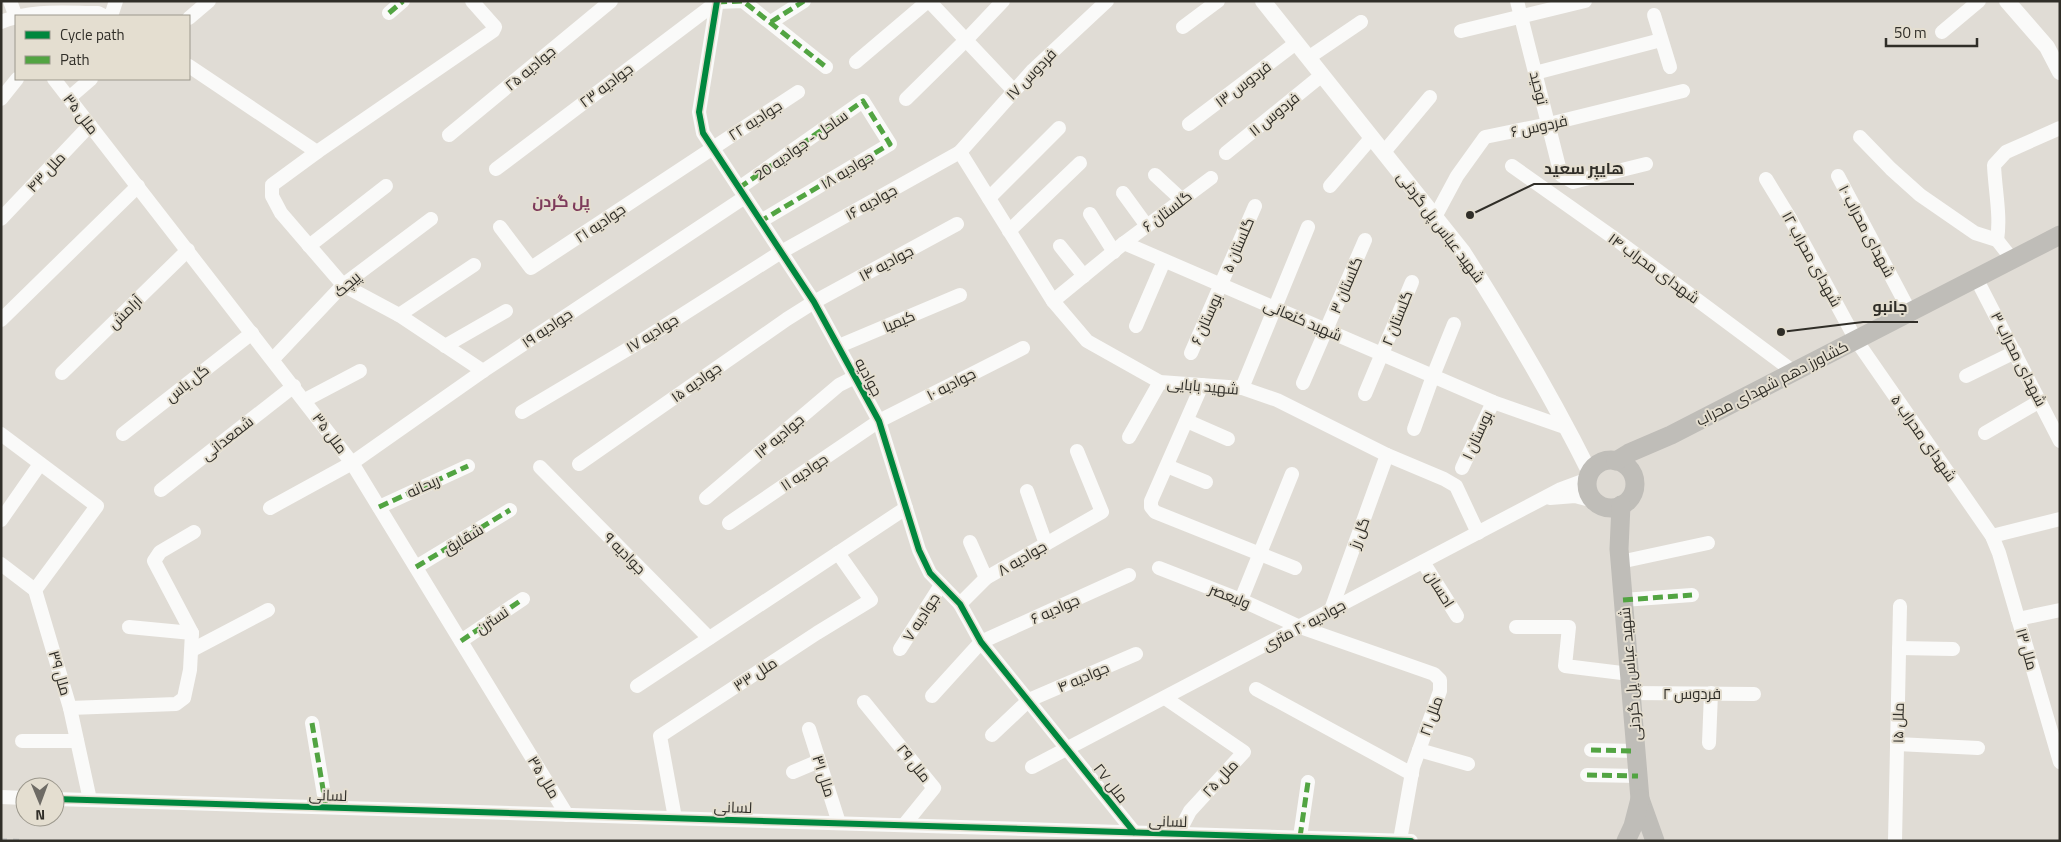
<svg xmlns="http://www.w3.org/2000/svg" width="2061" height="842" font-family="'Titillium Web',Cairo,sans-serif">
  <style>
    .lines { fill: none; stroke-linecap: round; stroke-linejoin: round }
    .minor { stroke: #fafaf9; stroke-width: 14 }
    .tertiary { stroke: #fafaf9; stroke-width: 16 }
    .secondary { stroke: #bfbdb8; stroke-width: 19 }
    .rail { stroke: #c6c5c3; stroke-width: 4; stroke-dasharray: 6 6; stroke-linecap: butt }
    .quiet { stroke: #52a442; stroke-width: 5; stroke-dasharray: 10 5; stroke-linecap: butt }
    .cycleway-casing { stroke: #e4ded0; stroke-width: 9 }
    .cycleway { stroke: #00873e; stroke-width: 6 }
    .labels { text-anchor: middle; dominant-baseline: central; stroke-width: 4; stroke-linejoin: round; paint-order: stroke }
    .street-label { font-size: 15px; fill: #302e28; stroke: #e4ded0 }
    .neighbourhood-label { font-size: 16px; font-weight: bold; fill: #7e3b5b; stroke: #e4ded0 }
    .leader { fill: none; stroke: #302e28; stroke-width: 2 }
    .callout-dot { fill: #302e28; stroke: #e4ded0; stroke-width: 2 }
    .callout-label { font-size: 16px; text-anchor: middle; font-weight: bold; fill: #302e28; stroke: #e4ded0; stroke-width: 4; stroke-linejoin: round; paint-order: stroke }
  </style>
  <rect width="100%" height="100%" fill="#e0dcd5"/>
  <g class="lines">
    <g class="minor">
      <polyline points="10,1 16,17"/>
      <polyline points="472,1 495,27 493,31 317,152 272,185 272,196 281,213 343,285 399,315 483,371"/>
      <polyline points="717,1 699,112 703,133 814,302 879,421 919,550 930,573 960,604 981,642 1134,832"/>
      <polyline points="929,1 1014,91"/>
      <polyline points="1517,1 1561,175 1573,182 1646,164"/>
      <polyline points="389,13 403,1"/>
      <polyline points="1654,15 1670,67"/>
      <polyline points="111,16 116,1"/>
      <polyline points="189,18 209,1"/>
      <path d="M1 22C32 9 66 13 98 13L104 16"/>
      <polyline points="771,22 804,1"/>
      <polyline points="1183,27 1218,1"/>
      <polyline points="1461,31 1585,1"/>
      <polyline points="1942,32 1979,1"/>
      <polyline points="1308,58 1361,22"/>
      <polyline points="856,62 928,1"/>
      <polyline points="189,66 317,152"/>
      <polyline points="1535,73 1661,40"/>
      <polyline points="54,79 352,463 567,815"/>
      <polyline points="69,98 91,79"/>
      <polyline points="1,99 17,79"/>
      <polyline points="906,99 966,40 1003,1"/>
      <polyline points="1189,124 1296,43"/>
      <polyline points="449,135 611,1"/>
      <polyline points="1860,137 1891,169 1920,195 1975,233 1997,240 2012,259"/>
      <polyline points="960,152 1053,301 1087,341 1160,382 1242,388 1277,400 1387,455 1444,479 1456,486 1478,533"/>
      <polyline points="1384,152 1430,97"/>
      <polyline points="1226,153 1322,75"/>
      <polyline points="1512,166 1614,238 1794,372"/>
      <polyline points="496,169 717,2 743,1 826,67"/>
      <polyline points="1155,175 1182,200"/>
      <polyline points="1838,176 1910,312"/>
      <polyline points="1766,179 1791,220 1856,340 1992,536 1999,553 2060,762"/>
      <polyline points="1330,186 1372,137"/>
      <polyline points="739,188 863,101 890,144 761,221"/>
      <polyline points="1123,193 1147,226"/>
      <polyline points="989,198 1059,128"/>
      <polyline points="1090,214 1114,252"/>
      <polyline points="1435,217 1457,176 1485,137 1549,124 1683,91"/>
      <polyline points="1,219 90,125"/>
      <polyline points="500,227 531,268 798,92"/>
      <polyline points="1009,231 1080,163"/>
      <path d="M1997 240C2001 216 1995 190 1994 165L2006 152 2060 128"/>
      <polyline points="1124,243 1493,402 1567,428"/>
      <polyline points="309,246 386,186"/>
      <polyline points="1060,246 1084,276"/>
      <polyline points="1976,278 2060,441"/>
      <polyline points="1053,301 1124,243 1211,178"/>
      <polyline points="399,315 474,265"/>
      <polyline points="1,320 138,186"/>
      <polyline points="1136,326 1164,261"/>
      <polyline points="445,346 506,311"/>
      <polyline points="839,346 960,295"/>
      <polyline points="1191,353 1255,206"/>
      <polyline points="273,359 343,285 431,219"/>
      <polyline points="62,373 188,250"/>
      <polyline points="1966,376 2015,352"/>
      <polyline points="1303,383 1365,240"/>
      <polyline points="1202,385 1151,501 1151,507 1155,512 1295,568"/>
      <polyline points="1242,388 1308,227"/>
      <polyline points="1365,394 1412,282"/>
      <polyline points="305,400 360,371"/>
      <polyline points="522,412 638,343 781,252 960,152 1033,70 1107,1"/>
      <polyline points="1187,421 1228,439"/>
      <polyline points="1414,429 1433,376 1454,324"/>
      <polyline points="1985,433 2040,401"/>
      <polyline points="1,434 97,506 35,590"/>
      <polyline points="123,434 252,333"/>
      <polyline points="1129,437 1160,382"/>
      <polyline points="579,464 787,319 814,302 957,224"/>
      <polyline points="1167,466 1206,482"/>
      <polyline points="540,467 709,638"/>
      <polyline points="1462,468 1493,402"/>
      <polyline points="161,490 294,386"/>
      <polyline points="1027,491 1046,544"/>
      <polyline points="706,498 839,385 855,377"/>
      <polyline points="1550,498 1575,496 1594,501"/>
      <polyline points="379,507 468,466"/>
      <polyline points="270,508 352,463 483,371 745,197"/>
      <polyline points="1,520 40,464"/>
      <polyline points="729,523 879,421 1023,348"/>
      <polyline points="1992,536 2060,519"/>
      <polyline points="970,542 986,578"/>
      <polyline points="1423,562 1457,616"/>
      <polyline points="1620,562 1708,543"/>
      <polyline points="1,564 35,590 70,708 90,800"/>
      <polyline points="416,567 510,510"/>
      <polyline points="1159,568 1241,600 1300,627 1434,674 1440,680 1440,691 1413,767 1400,840"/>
      <polyline points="1241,600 1292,474"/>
      <polyline points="1623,600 1692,595"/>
      <polyline points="960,604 986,578 1102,512 1077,451"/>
      <polyline points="1331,610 1387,455"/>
      <polyline points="2018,619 2060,610"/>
      <polyline points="129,627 192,633"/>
      <polyline points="1516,627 1569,627 1565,666 1630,674"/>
      <polyline points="461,641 523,599"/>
      <polyline points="1899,648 1953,649"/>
      <polyline points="900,649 941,585"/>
      <polyline points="192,650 268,610"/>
      <polyline points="637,686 906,508"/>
      <polyline points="1256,689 1412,774"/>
      <polyline points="1631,693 1754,694"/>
      <polyline points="932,696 981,642 1129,575"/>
      <polyline points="1165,698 1244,752 1190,811 1178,834"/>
      <polyline points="864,702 934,788 904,825"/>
      <polyline points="70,708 176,704 184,698 190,670 192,633 154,561 160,552 194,532"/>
      <polyline points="312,723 326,807"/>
      <polyline points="809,729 839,823"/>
      <polyline points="992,735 1029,700 1136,654"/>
      <polyline points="22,741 77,741"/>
      <polyline points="1709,743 1711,693"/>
      <polyline points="1897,744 1978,748"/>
      <polyline points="1419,750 1468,764"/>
      <polyline points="1591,750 1636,751"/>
      <polyline points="1032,767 1561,489 1588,479"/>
      <polyline points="793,772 819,761"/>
      <polyline points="1587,775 1638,776"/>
      <polyline points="1,797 25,798"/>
      <polyline points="55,799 1411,841"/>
      <polyline points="675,818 660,736 817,633 871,600 838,553"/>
      <polyline points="1300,837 1308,782"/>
      <polyline points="1895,841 1900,606"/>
    </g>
    <g class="tertiary">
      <path d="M1263 1 1463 252C1509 324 1552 397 1590 473"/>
      <polyline points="2007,1 2047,47 2060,72"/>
    </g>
    <g class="secondary">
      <circle cx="1611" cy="484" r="24"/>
      <polyline points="1616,461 1629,453 1671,435 2060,235"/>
      <polyline points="1621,505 1619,549 1640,799 1655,841"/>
      <polyline points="1626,841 1633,826 1640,799"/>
    </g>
    <polyline class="rail" points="1,840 23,841"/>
    <g class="quiet">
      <polyline points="717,2 743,1 826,67"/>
      <polyline points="389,13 403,1"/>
      <polyline points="771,22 804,1"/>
      <polyline points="739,188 863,101 890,144 761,221"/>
      <polyline points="379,507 468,466"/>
      <polyline points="416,567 510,510"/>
      <polyline points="1623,600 1692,595"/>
      <polyline points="461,641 523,599"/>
      <polyline points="312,723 326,807"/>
      <polyline points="1591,750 1636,751"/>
      <polyline points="1587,775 1638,776"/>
      <polyline points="1300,837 1308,782"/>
    </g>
    <g class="cycleway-casing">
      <g id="cycleway">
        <polyline points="717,1 699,112 703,133 814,302 879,421 919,550 930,573 960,604 981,642 1134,832"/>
        <polyline points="55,799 1411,841"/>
      </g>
    </g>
    <use href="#cycleway" class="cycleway"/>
  </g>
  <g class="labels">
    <g class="street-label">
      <text transform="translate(530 68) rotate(-40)">جوادیه ۲۵</text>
      <text transform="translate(1031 74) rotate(-46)">فردوس ۱۷</text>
      <text transform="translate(1243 84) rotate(-37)">فردوس ۱۳</text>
      <text transform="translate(606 85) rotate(-37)">جوادیه ۲۳</text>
      <text transform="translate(1539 88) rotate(76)">توحید</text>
      <text transform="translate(81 114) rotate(52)">ملل ۳۵</text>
      <text transform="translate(1274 114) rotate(-39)">فردوس ۱۱</text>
      <text transform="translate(755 120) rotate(-33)">جوادیه ۲۲</text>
      <text transform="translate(1539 126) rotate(-12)">فردوس ۶</text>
      <text transform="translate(801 145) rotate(-35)">ساحل - جوادیه 20</text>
      <text transform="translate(847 170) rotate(-31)">جوادیه ۱۸</text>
      <text transform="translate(46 172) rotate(-47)">ملل ۴۳</text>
      <text transform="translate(871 202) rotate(-29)">جوادیه ۱۶</text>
      <text transform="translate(1167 211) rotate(-37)">گلستان ۶</text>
      <text transform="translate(600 223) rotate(-34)">جوادیه ۲۱</text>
      <text transform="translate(1441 227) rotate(53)">شهید عباس پل گردنی</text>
      <text transform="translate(1867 231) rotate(62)">شهدای محراب ۱۰</text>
      <text transform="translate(1238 245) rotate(-67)">گلستان ۵</text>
      <text transform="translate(1812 259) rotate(61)">شهدای محراب ۱۲</text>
      <text transform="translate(886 263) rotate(-28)">جوادیه ۱۴</text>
      <text transform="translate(1654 268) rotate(36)">شهدای محراب ۱۴</text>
      <text transform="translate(347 284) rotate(-41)">پیچک</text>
      <text transform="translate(1346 285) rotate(-67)">گلستان ۳</text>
      <text transform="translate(125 312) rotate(-44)">آرامش</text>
      <text transform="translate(1397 318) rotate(-68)">گلستان ۲</text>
      <text transform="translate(1206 319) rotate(-66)">بوستان ۶</text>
      <text transform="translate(1303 320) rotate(23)">شهید کنعانی</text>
      <text transform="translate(899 321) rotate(-23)">کیمیا</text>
      <text transform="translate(547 328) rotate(-34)">جوادیه ۱۹</text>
      <text transform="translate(652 333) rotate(-32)">جوادیه ۱۷</text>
      <text transform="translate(2019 359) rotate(63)">شهدای محراب ۳</text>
      <text transform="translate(869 377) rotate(62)">جوادیه</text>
      <text transform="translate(696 382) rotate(-35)">جوادیه ۱۵</text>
      <text transform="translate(187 383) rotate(-38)">گل یاس</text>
      <text transform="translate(1772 383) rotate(-27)">کشاورز دهم شهدای محراب</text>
      <text transform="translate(951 384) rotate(-27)">جوادیه ۱۰</text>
      <text transform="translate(1203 386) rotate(5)">شهید بابایی</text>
      <text transform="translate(330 433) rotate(53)">ملل ۳۵</text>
      <text transform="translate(1477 435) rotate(-65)">بوستان ۱</text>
      <text transform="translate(779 436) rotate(-40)">جوادیه ۱۳</text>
      <text transform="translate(227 438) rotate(-38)">شمعدانی</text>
      <text transform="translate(1924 438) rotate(55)">شهدای محراب ۵</text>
      <text transform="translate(804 472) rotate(-34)">جوادیه ۱۱</text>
      <text transform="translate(423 486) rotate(-24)">ریحانه</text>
      <text transform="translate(1359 533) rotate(-70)">گل رز</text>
      <text transform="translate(463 539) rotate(-31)">شقایق</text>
      <text transform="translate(625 553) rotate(45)">جوادیه ۹</text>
      <text transform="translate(1022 558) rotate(-30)">جوادیه ۸</text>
      <text transform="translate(1440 589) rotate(58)">احسان</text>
      <text transform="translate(1230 596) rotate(22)">ولیعصر</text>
      <text transform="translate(1055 609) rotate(-24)">جوادیه ۶</text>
      <text transform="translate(921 617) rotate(-57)">جوادیه ۷</text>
      <text transform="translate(492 620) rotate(-34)">نسترن</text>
      <text transform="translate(1304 625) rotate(-28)">جوادیه ۲۰ متری</text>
      <text transform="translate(2027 649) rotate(74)">ملل ۱۳</text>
      <text transform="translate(60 673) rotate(74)">ملل ۳۹</text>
      <text transform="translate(755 674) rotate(-33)">ملل ۳۳</text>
      <text transform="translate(1630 674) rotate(-95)">شهید عباس پل گردنی</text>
      <text transform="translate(1083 677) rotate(-23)">جوادیه ۴</text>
      <text x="1692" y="693">فردوس ۲</text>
      <text transform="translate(1431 716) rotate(-70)">ملل ۲۱</text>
      <text transform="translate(1898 723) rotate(-89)">ملل ۱۵</text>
      <text transform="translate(914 763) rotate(51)">ملل ۲۹</text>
      <text transform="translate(824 776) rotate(72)">ملل ۳۱</text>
      <text transform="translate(544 777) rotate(59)">ملل ۳۵</text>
      <text transform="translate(1220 778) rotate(-47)">ملل ۲۵</text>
      <text transform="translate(1111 783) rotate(52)">ملل ۲۷</text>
      <text transform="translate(328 795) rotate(2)">لسانی</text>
      <text transform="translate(733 807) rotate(2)">لسانی</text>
      <text transform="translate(1168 821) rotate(2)">لسانی</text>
    </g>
    <g class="neighbourhood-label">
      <text x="561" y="201">پل گردن</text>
    </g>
  </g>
  <path class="leader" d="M1470 215L1534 184H1634M1781 332L1863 322H1918"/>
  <g class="callout-dot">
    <circle cx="1470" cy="215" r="5"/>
    <circle cx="1781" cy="332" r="5"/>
  </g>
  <g class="callout-label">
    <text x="1584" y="174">هایپر سعید</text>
    <text x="1890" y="312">جانبو</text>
  </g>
  <rect width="2061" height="842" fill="none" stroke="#302e28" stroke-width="5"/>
  <rect x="15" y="15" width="175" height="65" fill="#e4ded0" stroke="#9c988d"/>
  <rect x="25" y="31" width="25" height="8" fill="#00873e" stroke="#9c988d"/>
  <text x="60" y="40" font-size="15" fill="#302e28">Cycle path</text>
  <rect x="25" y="56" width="25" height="8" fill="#52a442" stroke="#9c988d"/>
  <text x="60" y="65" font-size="15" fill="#302e28">Path</text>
  <g transform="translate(40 802) rotate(179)"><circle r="24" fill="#e4ded0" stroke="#9c988d"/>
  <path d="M0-4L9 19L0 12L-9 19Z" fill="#6e6b65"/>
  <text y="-8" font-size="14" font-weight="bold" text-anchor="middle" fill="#302e28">N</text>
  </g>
  <path d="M1886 38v8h91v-8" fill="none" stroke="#302e28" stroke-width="2.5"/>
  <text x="1894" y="38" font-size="15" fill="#302e28" stroke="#e4ded0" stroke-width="4" paint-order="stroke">50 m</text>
</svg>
